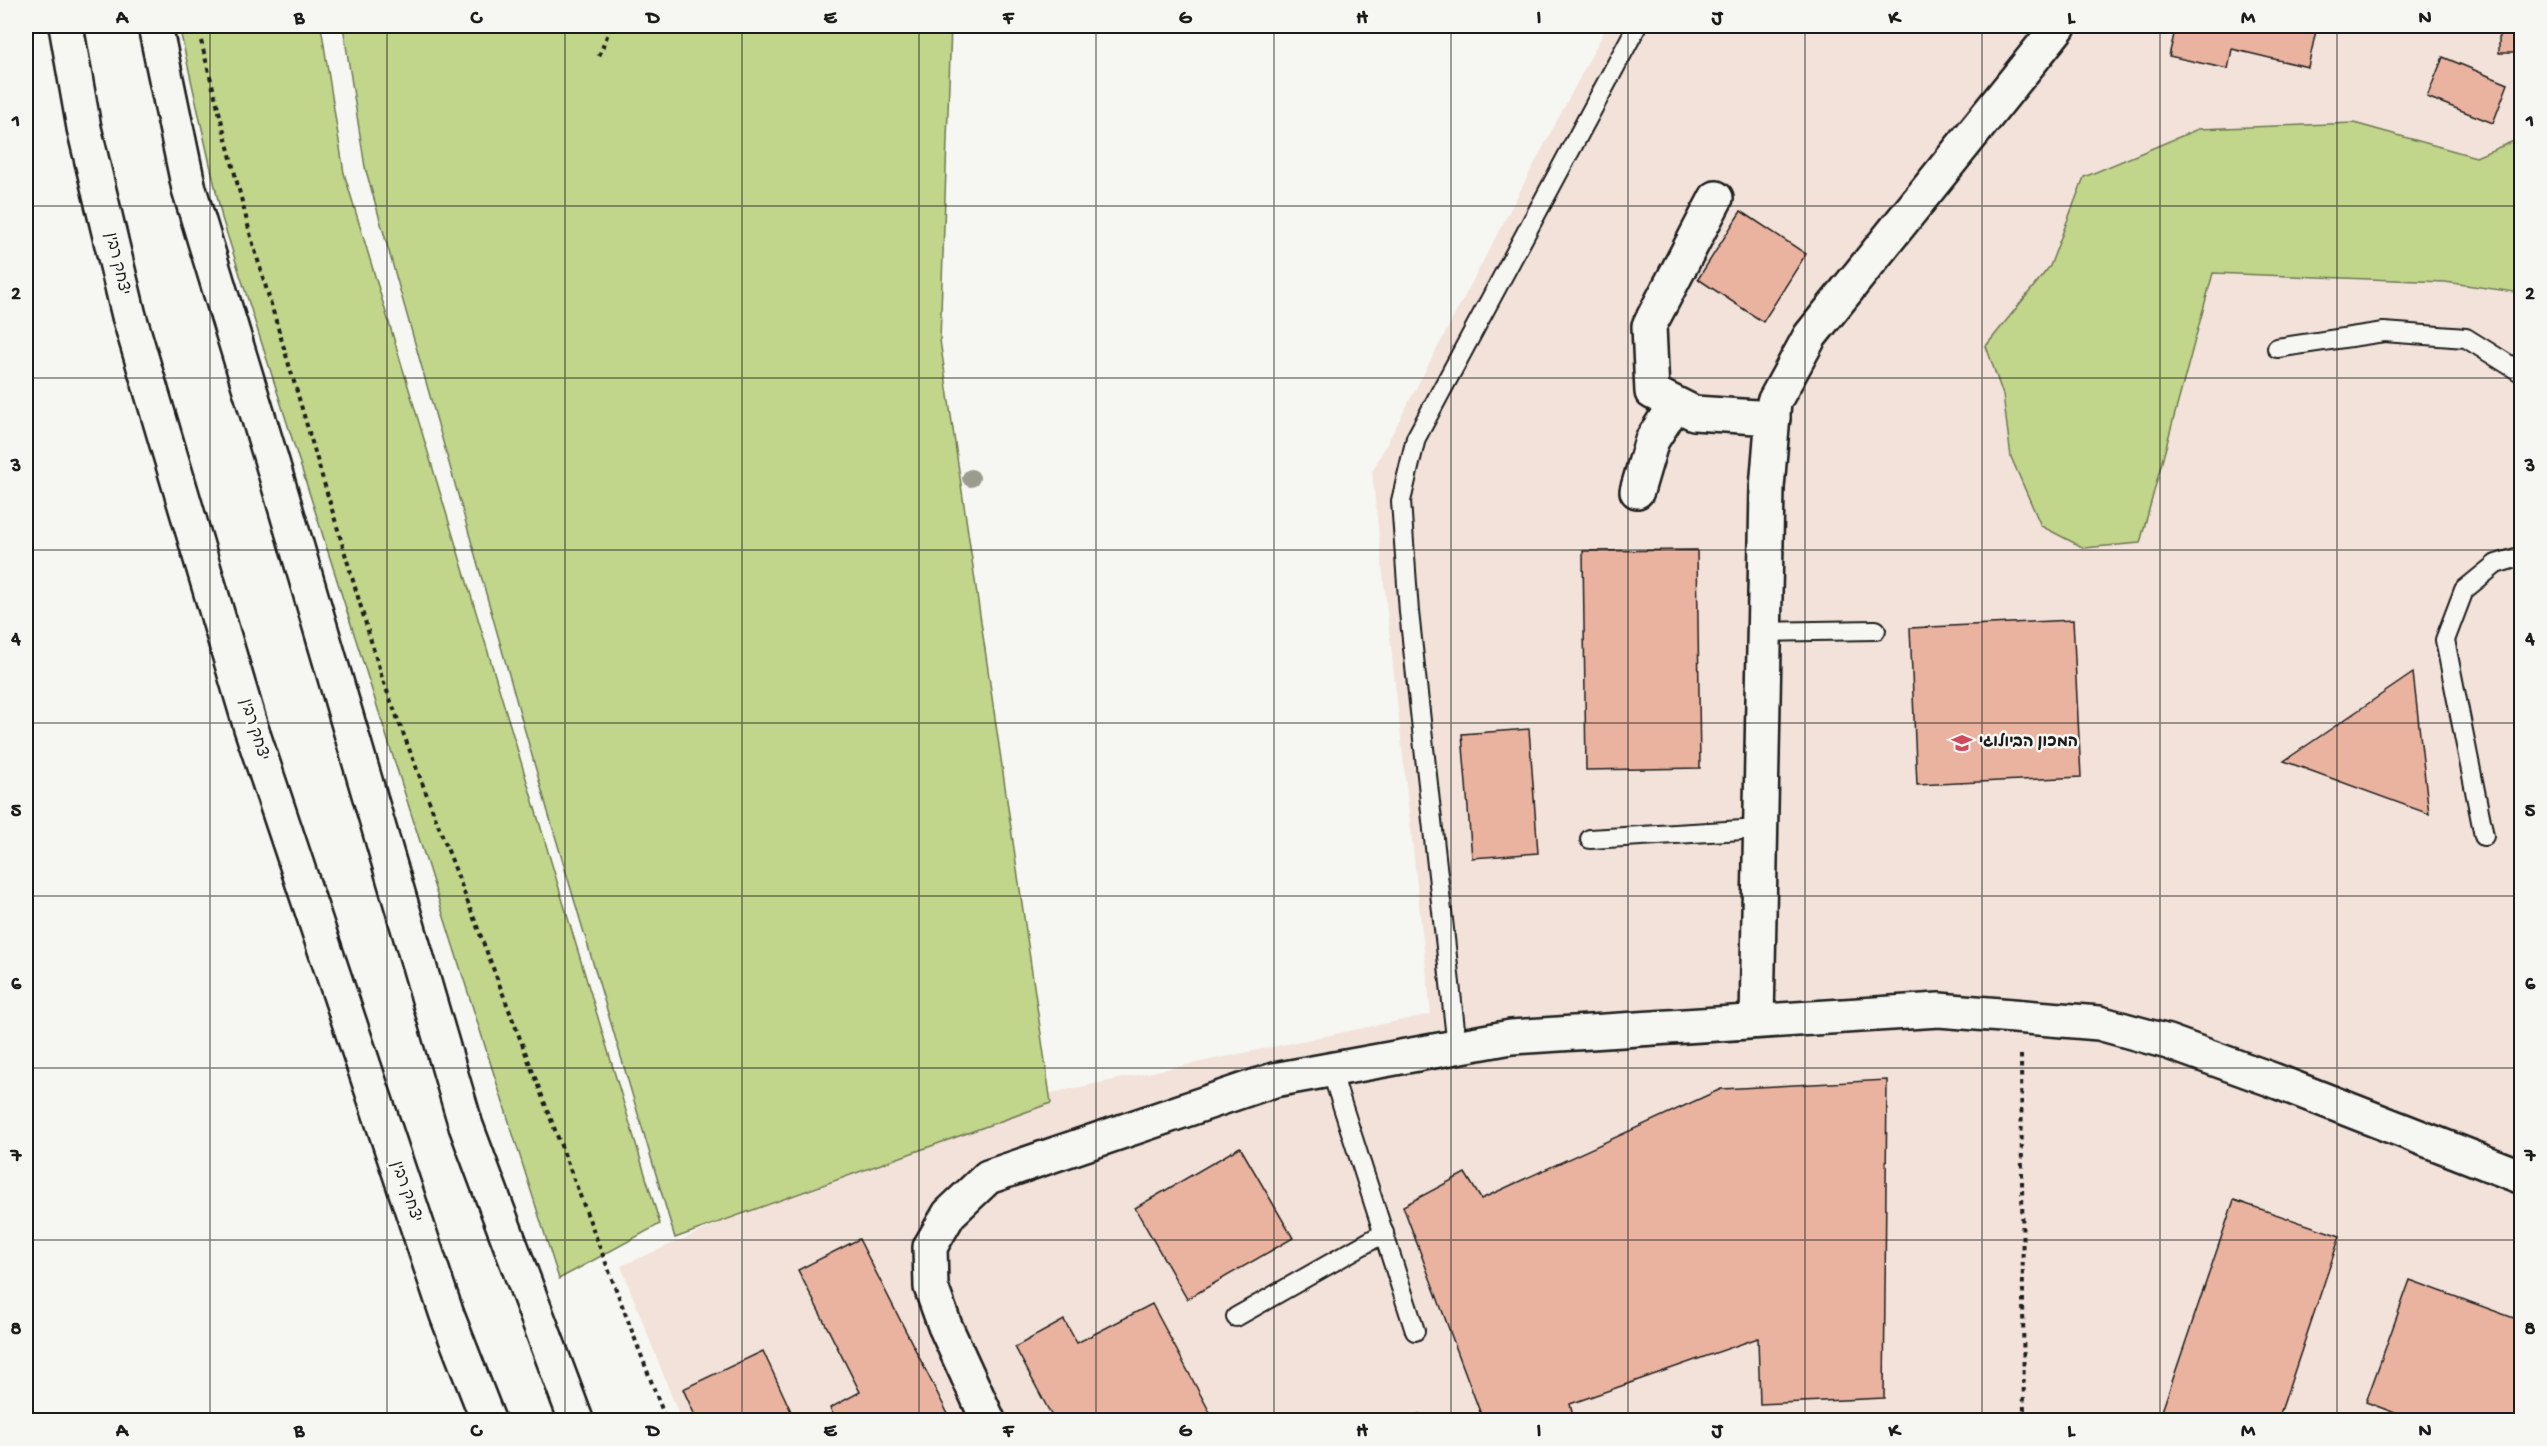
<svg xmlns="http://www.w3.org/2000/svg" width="2547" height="1446" font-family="'Gochi Hand','Playpen Sans Hebrew',sans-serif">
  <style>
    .built { fill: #f2e2d9 }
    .green { fill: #c1d58b; stroke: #6e7854; stroke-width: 1.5 }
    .building { fill: #eab3a0; stroke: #1c1c1c; stroke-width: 1.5 }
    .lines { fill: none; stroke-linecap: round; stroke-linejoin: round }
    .service-casing { stroke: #1c1c1c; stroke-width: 22 }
    .minor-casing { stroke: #1c1c1c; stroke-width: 38 }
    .secondary-casing { stroke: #1c1c1c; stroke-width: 38 }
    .path { stroke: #1c1c1c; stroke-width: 4; stroke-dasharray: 4.5 4.5; stroke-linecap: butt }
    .service { stroke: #f6f6f2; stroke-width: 18 }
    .minor { stroke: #f6f6f2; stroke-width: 33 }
    .secondary { stroke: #f6f6f2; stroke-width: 33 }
    .tree { fill: #9a9d8e }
    .grid { fill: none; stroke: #1c1c1c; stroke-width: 1.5; stroke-opacity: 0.55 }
    .labels { text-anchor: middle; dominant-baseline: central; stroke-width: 5; stroke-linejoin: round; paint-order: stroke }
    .street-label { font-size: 16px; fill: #1c1c1c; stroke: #f6f6f2 }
    .poi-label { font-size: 16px; font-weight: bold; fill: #1c1c1c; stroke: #f6f6f2; text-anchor: start }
    .neatline { fill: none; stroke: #1c1c1c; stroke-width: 2 }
    .grid-label { font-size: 20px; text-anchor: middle; font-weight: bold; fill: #1c1c1c }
  </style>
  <rect width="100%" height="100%" fill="#f6f6f2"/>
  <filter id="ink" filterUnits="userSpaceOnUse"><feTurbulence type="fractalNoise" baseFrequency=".0167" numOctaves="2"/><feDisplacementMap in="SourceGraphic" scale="12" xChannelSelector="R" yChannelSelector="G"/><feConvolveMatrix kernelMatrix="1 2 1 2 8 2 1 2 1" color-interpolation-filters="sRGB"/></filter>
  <g filter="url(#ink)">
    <polygon class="built" points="1607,26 2521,26 2521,1420 681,1420 621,1266 989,1106 1431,1014 1372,472"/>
    <g class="green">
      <polygon points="179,26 321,26 344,173 660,1224 559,1279 222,218"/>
      <polygon points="343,26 951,26 940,340 1051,1103 675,1238 548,812 365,167"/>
      <polygon points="2354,123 2476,157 2521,138 2521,293 2445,282 2213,273 2140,543 2084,548 2041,526 2011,457 2003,395 1986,346 2050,266 2084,177 2198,129"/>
    </g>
    <g class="building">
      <polygon points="2176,26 2317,26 2308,67 2232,49 2228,69 2169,56"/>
      <rect x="2499" y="26" width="23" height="27"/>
      <polygon points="2443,57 2508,84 2493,123 2427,97"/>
      <polygon points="1741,211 1806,254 1763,322 1698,279"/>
      <polygon points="1697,550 1700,768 1586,770 1583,551"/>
      <polygon points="2073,620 2081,777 1917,785 1910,628"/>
      <polygon points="2413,673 2429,814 2284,761"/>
      <polygon points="1529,729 1538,853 1472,858 1462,734"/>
      <polygon points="1887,1080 1884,1398 1760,1404 1758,1338 1570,1404 1574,1420 1483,1420 1403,1206 1465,1173 1481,1199 1721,1089"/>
      <polygon points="1240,1147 1293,1238 1187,1299 1135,1208"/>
      <polygon points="2234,1200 2340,1236 2278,1420 2159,1420"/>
      <polygon points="859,1239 951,1420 836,1420 830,1408 860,1392 798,1270"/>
      <polygon points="2410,1280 2522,1321 2522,1420 2402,1420 2403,1416 2366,1402"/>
      <polygon points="1152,1304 1214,1420 1054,1420 1015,1347 1064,1320 1077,1343"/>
      <polygon points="763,1351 795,1420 697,1420 683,1389"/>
      <polygon points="1419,1414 1422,1420 1405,1420"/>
    </g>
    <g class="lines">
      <g class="service-casing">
        <g id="service">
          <polyline points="2277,348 2384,332 2466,338 2522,373"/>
          <polyline points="1763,632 1876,630"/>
          <polyline points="2484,836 2445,640 2464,590 2496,564 2522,556"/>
          <polyline points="1590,839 1760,829"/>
          <polyline points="1457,1047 1409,612 1401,501 1416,438 1637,26"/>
          <polyline points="1331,1070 1415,1331"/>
          <polyline points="1236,1317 1384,1233"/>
        </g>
      </g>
      <g class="minor-casing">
        <g id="minor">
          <polyline points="1716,198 1649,326 1652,392 1694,413 1773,418"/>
          <polyline points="1637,491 1652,440 1675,404"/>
          <polyline points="1757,1021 1767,488 1774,402 1810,336 2059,26"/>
          <polyline points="988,1420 945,1326 931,1287 930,1247 949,1214 988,1177 1274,1080 1511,1037 1939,1010 2099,1023 2168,1042 2273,1080 2522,1177"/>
        </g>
      </g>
      <g class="secondary-casing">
        <g id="secondary">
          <polyline points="66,26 84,128 129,316 251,728 447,1315 488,1420"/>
          <polyline points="155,26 189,189 272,462 466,1126 576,1420"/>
        </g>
      </g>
      <g class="path">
        <polyline points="201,41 251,237 382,678 666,1420"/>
        <polyline points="599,56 611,26"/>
        <polyline points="2021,1055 2024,1420"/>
      </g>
      <use href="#service" class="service"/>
      <use href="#minor" class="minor"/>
      <use href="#secondary" class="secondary"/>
    </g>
    <circle class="tree" cx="971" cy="478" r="9"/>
  </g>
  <path class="grid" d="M210 26V1420M387 26V1420M565 26V1420M742 26V1420M919 26V1420M1096 26V1420M1274 26V1420M1451 26V1420M1628 26V1420M1805 26V1420M1982 26V1420M2160 26V1420M2337 26V1420M26 206H2522M26 378H2522M26 550H2522M26 723H2522M26 896H2522M26 1068H2522M26 1240H2522"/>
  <defs>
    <g id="university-bare" transform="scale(1.62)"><path d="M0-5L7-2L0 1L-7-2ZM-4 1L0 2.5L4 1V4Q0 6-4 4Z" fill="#d1495b" stroke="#f6f6f2" stroke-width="2.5" paint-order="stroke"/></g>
  </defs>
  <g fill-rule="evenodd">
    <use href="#university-bare" x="1962" y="743"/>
  </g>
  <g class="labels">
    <g class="street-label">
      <text transform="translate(116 264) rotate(77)">יצחק רבין</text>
      <text transform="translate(253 730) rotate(73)">יצחק רבין</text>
      <text transform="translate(405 1192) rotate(71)">יצחק רבין</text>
    </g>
    <g class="poi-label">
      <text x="1979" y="743">המכון הביולוגי</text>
    </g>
  </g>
  <rect width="2547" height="1446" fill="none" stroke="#f6f6f2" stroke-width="66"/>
  <rect x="33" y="33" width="2481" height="1380" class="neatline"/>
  <g class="grid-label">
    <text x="122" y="23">A</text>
    <text x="299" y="23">B</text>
    <text x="476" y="23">C</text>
    <text x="653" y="23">D</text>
    <text x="830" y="23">E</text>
    <text x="1008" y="23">F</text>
    <text x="1185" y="23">G</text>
    <text x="1362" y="23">H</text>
    <text x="1539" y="23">I</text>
    <text x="1717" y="23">J</text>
    <text x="1894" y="23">K</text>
    <text x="2071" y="23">L</text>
    <text x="2248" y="23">M</text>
    <text x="2425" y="23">N</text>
    <text x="16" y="126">1</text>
    <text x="2530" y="126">1</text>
    <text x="16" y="299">2</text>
    <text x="2530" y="299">2</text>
    <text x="16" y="471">3</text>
    <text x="2530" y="471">3</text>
    <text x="16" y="644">4</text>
    <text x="2530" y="644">4</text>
    <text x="16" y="816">5</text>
    <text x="2530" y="816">5</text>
    <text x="16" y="989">6</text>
    <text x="2530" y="989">6</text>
    <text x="16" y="1161">7</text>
    <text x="2530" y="1161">7</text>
    <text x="16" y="1334">8</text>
    <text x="2530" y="1334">8</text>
    <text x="122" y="1436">A</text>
    <text x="299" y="1436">B</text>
    <text x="476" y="1436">C</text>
    <text x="653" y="1436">D</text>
    <text x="830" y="1436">E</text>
    <text x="1008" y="1436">F</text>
    <text x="1185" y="1436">G</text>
    <text x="1362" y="1436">H</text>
    <text x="1539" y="1436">I</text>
    <text x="1717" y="1436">J</text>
    <text x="1894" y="1436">K</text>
    <text x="2071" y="1436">L</text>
    <text x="2248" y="1436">M</text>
    <text x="2425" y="1436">N</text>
  </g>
</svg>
